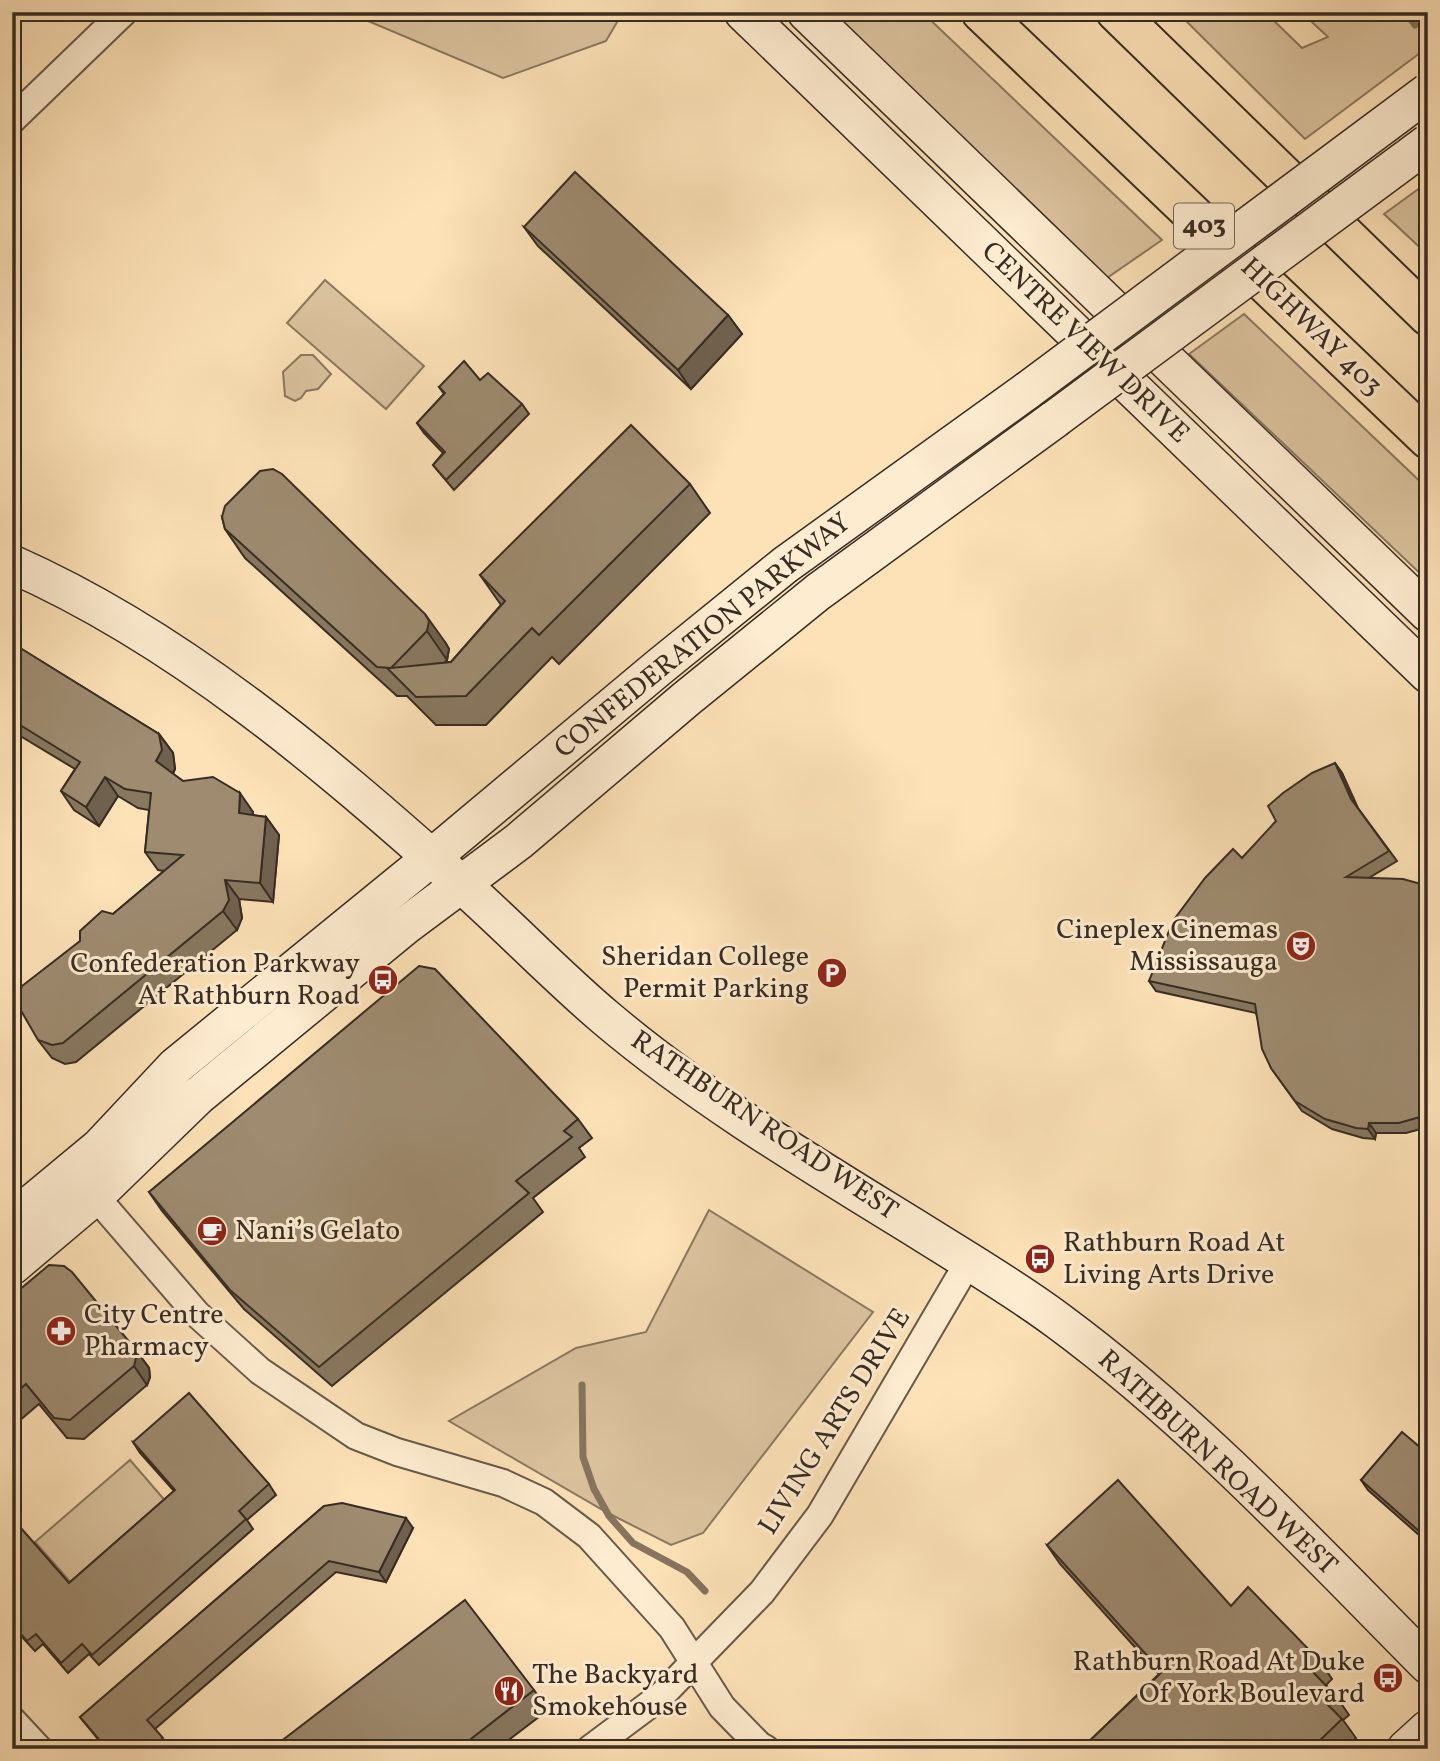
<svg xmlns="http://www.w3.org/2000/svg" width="1440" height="1761" font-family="Vollkorn,serif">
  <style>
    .green { fill: #dbc39e; stroke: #897860; stroke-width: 2 }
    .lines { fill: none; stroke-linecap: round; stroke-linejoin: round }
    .stream { stroke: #86745e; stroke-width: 7 }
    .street-casing { stroke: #685a48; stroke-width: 30 }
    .secondary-casing { stroke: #372c23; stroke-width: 40 }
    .highway-casing { stroke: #372c23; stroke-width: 42 }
    .street { stroke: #feecd0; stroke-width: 26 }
    .secondary { stroke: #feecd0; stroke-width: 37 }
    .highway { stroke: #fde2b7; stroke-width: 38 }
    .secondary-bridge-casing { stroke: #372c23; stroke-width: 40; stroke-linecap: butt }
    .secondary-bridge { stroke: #feecd0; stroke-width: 37 }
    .wall { fill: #887860; stroke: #372c23; stroke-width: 2 }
    .shaded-wall { fill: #6f614e; stroke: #372c23; stroke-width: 2 }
    .building { fill: #9e8b70; stroke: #372c23; stroke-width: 2 }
    .labels { text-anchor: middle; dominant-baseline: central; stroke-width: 6; stroke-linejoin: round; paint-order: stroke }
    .shield { fill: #feecd0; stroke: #736657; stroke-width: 2 }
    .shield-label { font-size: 26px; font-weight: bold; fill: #372c23 }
    .street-label { font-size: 28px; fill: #372c23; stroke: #feecd0 }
    .poi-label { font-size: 28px; fill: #372c23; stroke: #feecd0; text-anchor: end }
  </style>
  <rect width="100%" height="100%" fill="#fde2b7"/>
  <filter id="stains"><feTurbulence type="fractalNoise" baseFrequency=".00286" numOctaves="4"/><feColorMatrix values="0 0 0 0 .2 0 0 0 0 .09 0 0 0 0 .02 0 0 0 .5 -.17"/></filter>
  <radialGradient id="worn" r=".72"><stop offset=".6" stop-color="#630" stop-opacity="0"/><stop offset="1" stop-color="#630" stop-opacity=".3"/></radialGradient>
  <g class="green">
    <polygon points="358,12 623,12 606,41 503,78 356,16"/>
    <polygon points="831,12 922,12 1162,240 1107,278"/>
    <polygon points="1177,12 1265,12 1302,48 1328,37 1301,12 1428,12 1428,47 1305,139"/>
    <polygon points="1428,182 1428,255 1384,214"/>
    <polygon points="325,280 424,366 386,409 287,323"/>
    <polygon points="1244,314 1428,489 1428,581 1189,354"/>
    <polygon points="301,355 313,355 331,374 318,389 306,391 301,398 295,401 285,396 283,372"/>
    <polygon points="709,1210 873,1312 703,1533 671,1545 608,1513 449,1421 576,1348 646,1332"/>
    <polygon points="130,1460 168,1504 74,1586 35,1542"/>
  </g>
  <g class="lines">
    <g class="stream">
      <polyline points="1406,12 1415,25"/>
      <polyline points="582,1385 583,1457 594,1489 609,1516 633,1543 687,1572 705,1591"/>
    </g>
    <g class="street-casing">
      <g id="street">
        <polyline points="12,120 124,12"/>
        <polyline points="95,1196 197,1314 260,1371 356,1436 397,1452 503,1483 544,1502 589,1536 672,1628 722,1707 759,1745 766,1749"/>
        <polyline points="12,1720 39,1749"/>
        <polyline points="590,1749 661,1696 762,1592 820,1515 969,1261"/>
      </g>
    </g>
    <g class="secondary-casing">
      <g id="secondary">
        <polyline points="743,12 1428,674"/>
        <polyline points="806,12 1428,613"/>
        <path d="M12 564C181 639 323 761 460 883 510 927 555 975 606 1018 703 1100 813 1165 920 1231 966 1260 1014 1288 1057 1320 1193 1420 1310 1546 1428 1665"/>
        <polyline points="12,1220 100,1147 176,1066 431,858 658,668 785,565 1028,390"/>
        <polyline points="12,1266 95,1196 198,1096 405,926 519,841 686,699 818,592 1055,419"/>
        <polyline points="1406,1749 1428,1729"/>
      </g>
    </g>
    <g class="highway-casing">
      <g id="highway">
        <polyline points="981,12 1428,439"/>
        <polyline points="1116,12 1428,316"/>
      </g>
    </g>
    <use href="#street" class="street"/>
    <use href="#secondary" class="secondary"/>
    <use href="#highway" class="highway"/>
    <g class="secondary-bridge-casing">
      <g id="secondary-bridge">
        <polyline points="1028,390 1428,92"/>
        <polyline points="1055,419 1428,143"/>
      </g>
    </g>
    <use href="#secondary-bridge" class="secondary-bridge"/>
  </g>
  <g class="wall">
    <polygon points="524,227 728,315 742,334 691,389 538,246"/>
    <polygon points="480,380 522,404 529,414 454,490 433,465 443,453 424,433 417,423 444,394 439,387"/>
    <polygon points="690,484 710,513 559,664 552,657 486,725 436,725 407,696 397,696 245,558 225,529 222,517 445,642 449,649 447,660 445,662 451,662 501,605 480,575"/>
    <polygon points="12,643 159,734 173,753 175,769 173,774 183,781 253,812 253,815 266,817 279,835 273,902 239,899 242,918 237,930 76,1062 65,1064 52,1058 38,1040 113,914 164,871 158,870 145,852 149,810 138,808 118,796 99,826 74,810 61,791 75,769 12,731"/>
    <polygon points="1335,763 1342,773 1358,808 1397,861 1369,878 1428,886 1428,1127 1406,1133 1376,1133 1375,1139 1363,1138 1332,1129 1302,1111 1271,1068 1256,1013 1156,991 1149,981 1242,858"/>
    <polygon points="578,1119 592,1138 579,1148 585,1157 533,1198 543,1212 332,1386 244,1309 162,1211 149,1192"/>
    <polygon points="12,1296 135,1349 149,1368 150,1377 147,1385 84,1439 67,1438 39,1404 12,1427"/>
    <polygon points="133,1442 269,1484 276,1495 247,1520 253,1529 99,1665 89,1654 68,1673 43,1644 35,1651 12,1626 12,1518 69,1583 174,1491 140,1453"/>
    <polygon points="1428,1454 1428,1543 1368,1490 1361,1480"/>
    <polygon points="324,1506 413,1528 386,1582 336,1572 155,1729 169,1749 106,1749 80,1717"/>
    <polygon points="1047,1545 1231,1606 1319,1660 1332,1679 1326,1685 1336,1696 1349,1715 1343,1720 1356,1738 1344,1749 1081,1749 1159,1674 1060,1564"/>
    <polygon points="534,1690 548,1710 497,1749 271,1749"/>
  </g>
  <g class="shaded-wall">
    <polygon points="728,315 742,334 691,389 678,370"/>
    <polygon points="425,614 445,642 449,649 447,660 427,631"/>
    <polygon points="159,734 173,753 175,769 169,780 156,761"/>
    <polygon points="1335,763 1342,773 1358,809 1351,799"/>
    <polygon points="105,777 118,796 99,826 86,807"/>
    <polygon points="240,793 253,812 252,832 239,813"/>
    <polygon points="266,817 279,835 273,902 260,883"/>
    <polygon points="225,880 239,899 242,918 237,930 223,911"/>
    <polygon points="1369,1123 1376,1133 1375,1139 1368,1129"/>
    <polygon points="135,1349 149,1368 150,1377 147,1385 134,1366"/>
    <polygon points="406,1518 413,1528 386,1582 379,1572"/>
  </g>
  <g class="building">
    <polygon points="575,172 728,315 678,370 524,227"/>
    <polygon points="464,361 480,380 488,373 522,404 446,480 433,465 445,452 417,423 445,393 439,387"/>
    <polygon points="631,425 690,484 539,635 532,628 466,696 416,697 387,668 391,668 377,667 225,529 222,517 225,506 260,471 273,469 282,474 425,614 429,621 427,631 391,668 451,662 505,601 480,575"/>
    <polygon points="12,643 159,734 162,750 156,761 183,781 213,777 240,793 239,813 266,817 260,883 225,880 229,900 223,911 63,1043 52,1045 38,1040 16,1002 22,986 80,941 80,931 102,911 113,914 183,855 145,852 151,793 125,789 105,777 86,807 61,791 80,762 12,720"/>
    <polygon points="1335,763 1351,799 1389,851 1346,877 1403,879 1428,886 1428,1117 1427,1115 1399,1123 1369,1123 1368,1129 1356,1128 1325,1119 1295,1101 1271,1068 1262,1049 1255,1004 1149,981 1173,921 1205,878 1233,849 1242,858 1276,821 1268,806 1283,793 1312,773"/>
    <polygon points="419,966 435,969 578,1119 564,1131 572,1137 516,1181 529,1193 319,1367 230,1290 149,1192"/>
    <polygon points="49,1265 64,1266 72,1272 135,1349 136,1358 134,1366 70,1420 54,1418 26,1384 12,1396 12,1296"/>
    <polygon points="189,1393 269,1484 239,1511 246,1519 92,1655 82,1644 61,1663 36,1634 27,1641 12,1624 12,1518 69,1583 175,1490 133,1442"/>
    <polygon points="1402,1432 1428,1454 1428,1539 1361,1480"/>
    <polygon points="1118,1480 1231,1606 1248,1587 1319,1660 1310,1669 1336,1696 1327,1704 1342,1719 1311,1749 1081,1749 1162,1672 1047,1545"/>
    <polygon points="342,1503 406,1518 379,1572 329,1561 147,1720 163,1738 151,1749 107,1749 80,1717 324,1506"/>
    <polygon points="465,1600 534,1690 458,1749 271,1749"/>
  </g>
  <defs>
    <g id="theatre-disc" transform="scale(1.575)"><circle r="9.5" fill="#8f2418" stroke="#feecd0"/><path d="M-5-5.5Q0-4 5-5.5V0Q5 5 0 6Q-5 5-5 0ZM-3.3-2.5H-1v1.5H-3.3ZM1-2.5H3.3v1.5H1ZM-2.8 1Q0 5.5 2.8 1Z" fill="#fff"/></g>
    <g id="parking-disc" transform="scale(1.575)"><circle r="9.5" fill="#8f2418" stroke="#feecd0"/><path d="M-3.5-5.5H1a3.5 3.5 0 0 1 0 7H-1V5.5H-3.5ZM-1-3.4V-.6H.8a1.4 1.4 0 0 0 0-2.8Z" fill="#fff"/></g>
    <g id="bus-disc" transform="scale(1.575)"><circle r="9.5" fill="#8f2418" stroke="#feecd0"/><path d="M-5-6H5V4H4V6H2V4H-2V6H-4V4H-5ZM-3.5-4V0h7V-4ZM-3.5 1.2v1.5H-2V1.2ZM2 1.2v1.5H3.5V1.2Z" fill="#fff"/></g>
    <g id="cafe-disc" transform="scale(1.575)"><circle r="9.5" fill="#8f2418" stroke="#feecd0"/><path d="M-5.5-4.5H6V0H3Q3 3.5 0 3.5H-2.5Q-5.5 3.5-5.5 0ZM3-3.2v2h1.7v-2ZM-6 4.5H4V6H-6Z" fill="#fff"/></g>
    <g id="pharmacy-disc" transform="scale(1.575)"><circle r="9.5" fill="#8f2418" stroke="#feecd0"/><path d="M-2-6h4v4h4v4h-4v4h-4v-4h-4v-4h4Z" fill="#fff"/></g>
    <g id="restaurant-disc" transform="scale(1.575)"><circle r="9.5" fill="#8f2418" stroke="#feecd0"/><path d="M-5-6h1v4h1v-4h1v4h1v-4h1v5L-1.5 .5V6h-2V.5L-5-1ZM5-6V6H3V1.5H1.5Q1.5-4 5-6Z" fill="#fff"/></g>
  </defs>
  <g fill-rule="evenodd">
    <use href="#theatre-disc" x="1301" y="946"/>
    <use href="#parking-disc" x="832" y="973"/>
    <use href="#bus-disc" x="383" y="980"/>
    <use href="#cafe-disc" x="212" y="1231"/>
    <use href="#bus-disc" x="1040" y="1259"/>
    <use href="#pharmacy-disc" x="61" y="1331"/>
    <use href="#bus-disc" x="1388" y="1678"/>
    <use href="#restaurant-disc" x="509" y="1691"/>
  </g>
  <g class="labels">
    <rect class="shield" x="1174" y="203.5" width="60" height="45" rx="5"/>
    <g class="shield-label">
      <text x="1204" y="226">403</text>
    </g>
    <g class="street-label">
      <text transform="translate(1311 327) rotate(44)">HIGHWAY 403</text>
      <text transform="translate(1085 343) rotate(44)">CENTRE VIEW DRIVE</text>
      <text transform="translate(703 636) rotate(-39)">CONFEDERATION PARKWAY</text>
      <text transform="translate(764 1126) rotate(34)">RATHBURN ROAD WEST</text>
      <text transform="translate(835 1422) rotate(-58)">LIVING ARTS DRIVE</text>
      <text transform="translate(1217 1463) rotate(43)">RATHBURN ROAD WEST</text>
    </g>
    <g class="poi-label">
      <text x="1278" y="930">Cineplex Cinemas<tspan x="1278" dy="32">Mississauga</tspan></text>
      <text x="809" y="957">Sheridan College<tspan x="809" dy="32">Permit Parking</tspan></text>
      <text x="360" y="964">Confederation Parkway<tspan x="360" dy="32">At Rathburn Road</tspan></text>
      <text x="235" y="1231" text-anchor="start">Nani’s Gelato</text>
      <text x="1063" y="1243" text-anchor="start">Rathburn Road At<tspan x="1063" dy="32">Living Arts Drive</tspan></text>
      <text x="84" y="1315" text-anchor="start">City Centre<tspan x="84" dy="32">Pharmacy</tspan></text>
      <text x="1365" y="1662">Rathburn Road At Duke<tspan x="1365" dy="32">Of York Boulevard</tspan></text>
      <text x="532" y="1675" text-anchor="start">The Backyard<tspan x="532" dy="32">Smokehouse</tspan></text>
    </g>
  </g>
  <rect width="1440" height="1761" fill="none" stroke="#fde2b7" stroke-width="42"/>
  <rect x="14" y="14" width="1412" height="1733" fill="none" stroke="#372c23" stroke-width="3.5"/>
  <rect x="21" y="21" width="1398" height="1719" fill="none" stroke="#372c23" stroke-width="2"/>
  <rect width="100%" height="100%" filter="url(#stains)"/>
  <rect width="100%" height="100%" fill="url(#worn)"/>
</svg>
